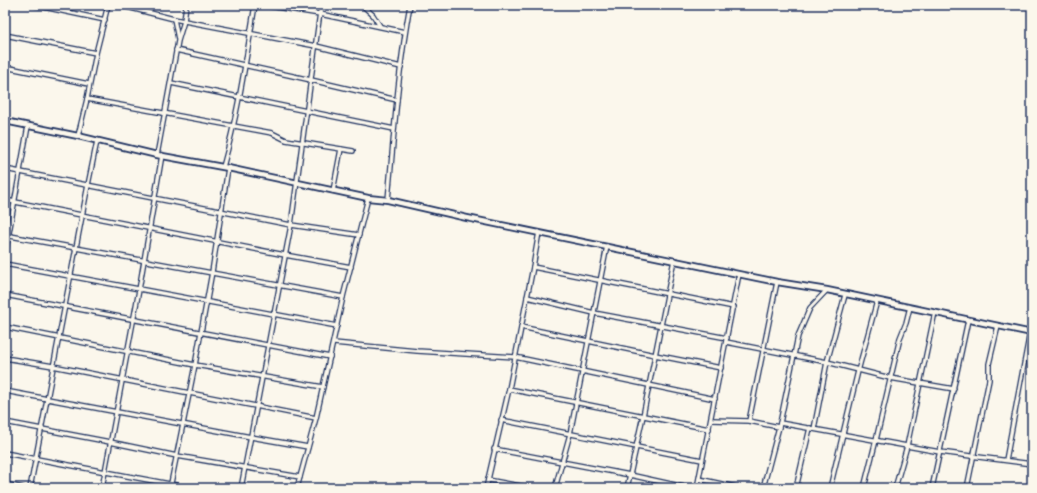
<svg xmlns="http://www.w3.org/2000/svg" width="1037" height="493" font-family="'Playpen Sans',sans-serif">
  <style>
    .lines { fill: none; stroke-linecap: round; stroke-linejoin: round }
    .minor-casing { stroke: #1b2f5e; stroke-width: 6 }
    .tertiary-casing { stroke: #1b2f5e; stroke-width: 8 }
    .minor { stroke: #fbf7ec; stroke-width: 3.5 }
    .tertiary { stroke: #fbf7ec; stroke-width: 4.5 }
  </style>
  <rect width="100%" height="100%" fill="#fbf7ec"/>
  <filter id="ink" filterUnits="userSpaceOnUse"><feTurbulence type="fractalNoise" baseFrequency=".025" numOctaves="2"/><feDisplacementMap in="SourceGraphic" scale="8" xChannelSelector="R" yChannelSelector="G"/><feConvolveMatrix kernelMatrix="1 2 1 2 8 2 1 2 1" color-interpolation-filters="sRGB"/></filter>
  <g filter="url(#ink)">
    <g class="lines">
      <g class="minor-casing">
        <g id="minor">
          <polyline points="34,5 105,20"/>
          <polyline points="119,5 174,19 316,46 401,67"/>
          <polyline points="263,5 320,14 405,32"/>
          <polyline points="362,5 373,15 380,26"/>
          <polyline points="174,19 178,39"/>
          <polyline points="5,35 96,53"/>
          <polyline points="176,50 311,80 397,100"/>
          <polyline points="5,67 89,84"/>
          <polyline points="171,83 394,129"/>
          <polyline points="87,99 272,133 286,140 341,149 333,191"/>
          <polyline points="78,136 87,99 96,53 108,5"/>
          <polyline points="341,149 353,151"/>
          <polyline points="157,155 178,41 184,21 186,5"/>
          <path d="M223 167C238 114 246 60 255 5"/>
          <polyline points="5,169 291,225 359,235"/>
          <polyline points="5,200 285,255 351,267"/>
          <path d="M388 200C394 135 398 69 410 5"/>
          <polyline points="5,235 343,297"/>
          <polyline points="5,255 28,126"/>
          <polyline points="5,264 337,326"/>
          <polyline points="533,267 734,307"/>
          <polyline points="5,295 330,357"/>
          <polyline points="527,297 594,313 727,338"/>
          <polyline points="5,327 195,365 323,387"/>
          <polyline points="521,327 655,355 721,368"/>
          <polyline points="726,342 827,362 890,378 954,389"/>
          <polyline points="334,343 417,351 515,357 715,399"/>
          <polyline points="5,358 53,366 316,418"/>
          <polyline points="509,389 709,429"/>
          <polyline points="5,391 251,437 308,447"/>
          <polyline points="501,420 702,460"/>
          <polyline points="711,420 749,421 779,427"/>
          <polyline points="749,421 777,282"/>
          <polyline points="5,422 110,442 177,456 300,477"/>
          <polyline points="780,423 940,452 1032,464"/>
          <polyline points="814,429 827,362 845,295"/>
          <polyline points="494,449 630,475 689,488"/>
          <polyline points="5,453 191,488"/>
          <polyline points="1006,460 1030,332"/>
          <polyline points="699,479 740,488"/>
          <polyline points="488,480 531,488"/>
          <polyline points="5,484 23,488"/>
          <polyline points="30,488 88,185 97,141"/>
          <polyline points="102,488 139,290 162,155"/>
          <polyline points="170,488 195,365 212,272 228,168"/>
          <polyline points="241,488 291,225 321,5"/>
          <polyline points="297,488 316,418 343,297 368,198"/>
          <polyline points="486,488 509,389 533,267 539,232"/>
          <polyline points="555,488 570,434 607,246"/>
          <polyline points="627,488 643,416 674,260"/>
          <polyline points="697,488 739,274"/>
          <polyline points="763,488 780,423 798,336 810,308 827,290"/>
          <polyline points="796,488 810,428"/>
          <polyline points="830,488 858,371 877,301"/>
          <polyline points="864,488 876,440 900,338 906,323 910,307"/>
          <polyline points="895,488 907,446 935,312"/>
          <polyline points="932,488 968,320"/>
          <polyline points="967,488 989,380 989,364 998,326"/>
        </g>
      </g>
      <g class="tertiary-casing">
        <polyline id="tertiary" points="5,121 78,136 157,155 228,168 368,198 388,200 467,218 777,282 827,290 1032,333"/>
      </g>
      <use href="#minor" class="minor"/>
      <use href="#tertiary" class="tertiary"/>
    </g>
  </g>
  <rect width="1037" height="493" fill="none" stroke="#fbf7ec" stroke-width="20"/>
  <rect x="10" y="10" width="1017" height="473" fill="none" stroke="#1b2f5e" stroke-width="1.5" filter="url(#ink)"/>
</svg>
